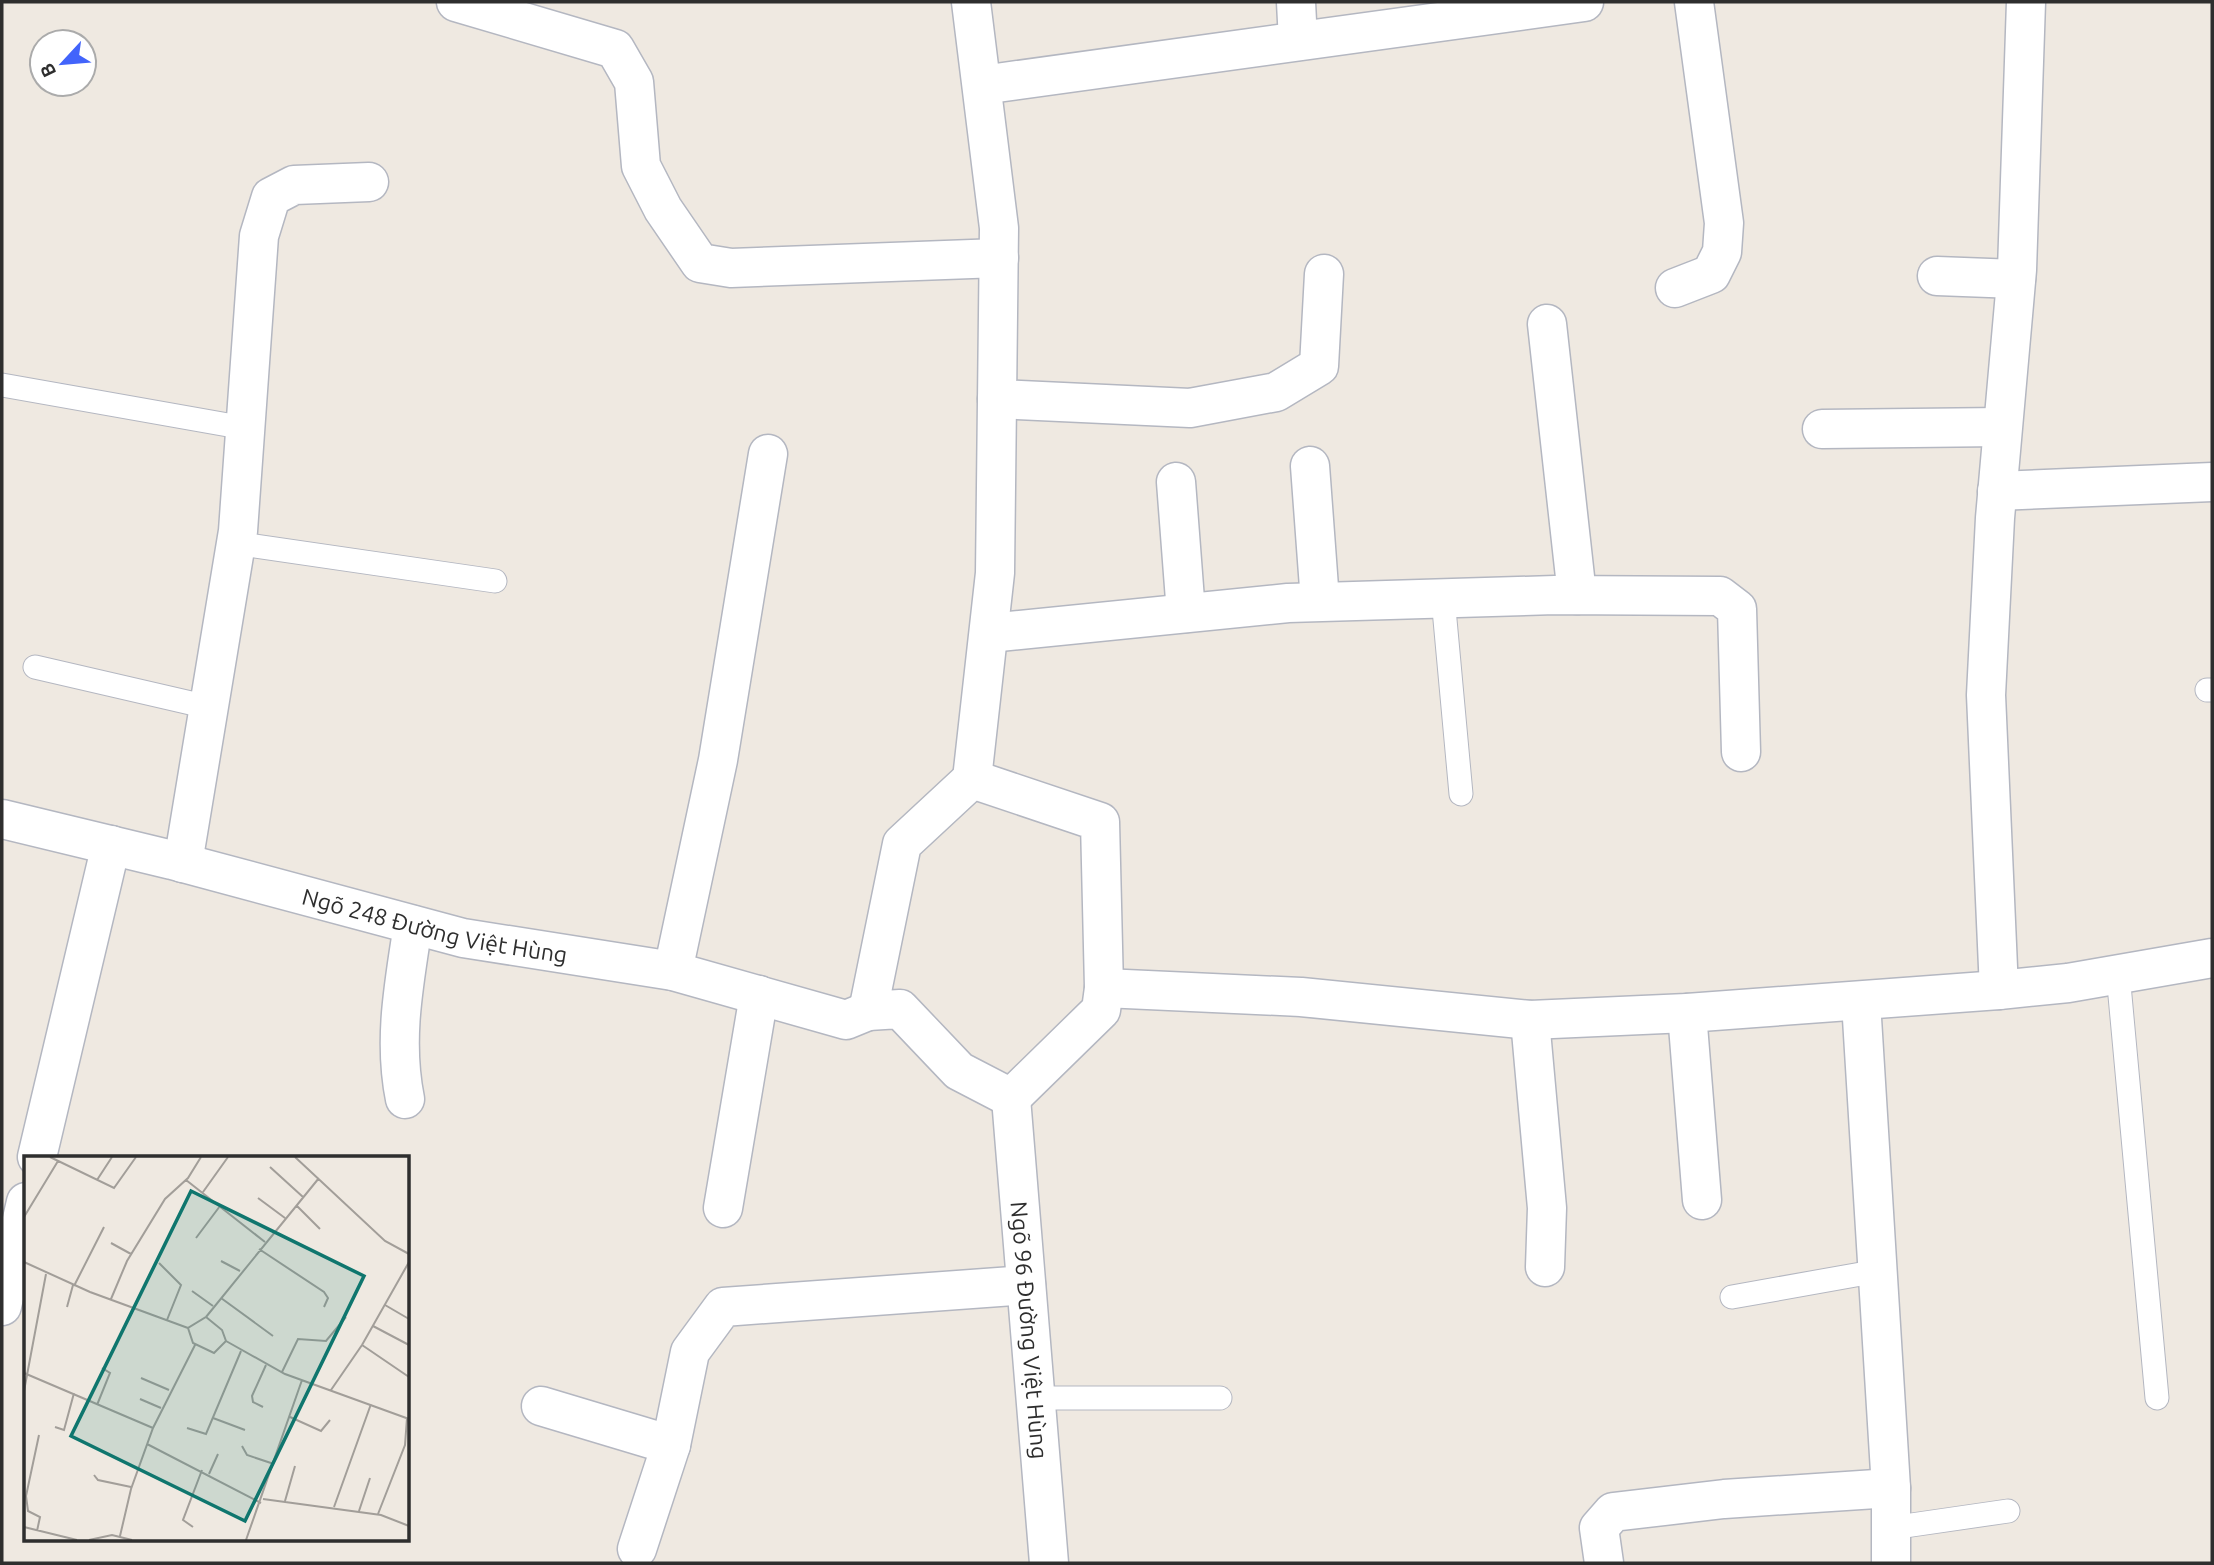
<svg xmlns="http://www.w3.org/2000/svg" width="2214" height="1565" font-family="Ubuntu,sans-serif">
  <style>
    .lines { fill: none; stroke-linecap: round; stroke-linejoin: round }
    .lane-casing { stroke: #b4b7c1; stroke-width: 25 }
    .street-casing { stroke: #b4b7c1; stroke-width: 41 }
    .lane { stroke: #fff; stroke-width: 23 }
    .street { stroke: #fff; stroke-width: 38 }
    .labels { text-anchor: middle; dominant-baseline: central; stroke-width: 5; stroke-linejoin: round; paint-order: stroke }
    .street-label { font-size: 23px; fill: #2e2e2e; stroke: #fff }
    .inset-road { fill: none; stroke: #a29e99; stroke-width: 2 }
    .view { fill: #0f766e; fill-opacity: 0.15; stroke: #0f766e; stroke-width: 3.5 }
    .inset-edge { fill: none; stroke: #2e2e2e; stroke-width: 3.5 }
  </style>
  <rect width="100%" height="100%" fill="#efe9e1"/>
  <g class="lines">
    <g class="lane-casing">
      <g id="lane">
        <polyline points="2,385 245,428"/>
        <polyline points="235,543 495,581"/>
        <polyline points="1443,598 1461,794"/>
        <polyline points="35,667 208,707"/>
        <polyline points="2207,690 2212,690"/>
        <polyline points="2118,974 2157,1398"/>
        <polyline points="1732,1297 1878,1271"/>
        <polyline points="1035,1398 1220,1398"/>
        <polyline points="1891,1528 2008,1511"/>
      </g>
    </g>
    <g class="street-casing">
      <g id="street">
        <polyline points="456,2 615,49 634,82 641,166 663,209 700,263 731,268 999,258"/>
        <polyline points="971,2 999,228 995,573 972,779"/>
        <polyline points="1296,2 1298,41"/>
        <polyline points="982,85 1584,2"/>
        <polyline points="1937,276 2016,279"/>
        <polyline points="1675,288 1711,274 1722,252 1724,223 1694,2"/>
        <polyline points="1547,324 1577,595"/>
        <polyline points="997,399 1190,408 1276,392 1319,366 1324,274"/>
        <polyline points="1822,429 2002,427"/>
        <polyline points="1310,466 1320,601"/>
        <polyline points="1176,482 1186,613"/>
        <polyline points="1997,491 2212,482"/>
        <polyline points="989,633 1288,603 1555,595 1720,596 1737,609 1741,752"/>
        <polygon points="972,779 1100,822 1104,988 1101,1010 1011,1098 959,1071 900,1009 868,1011 902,844"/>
        <path id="s1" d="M2 819 172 860 463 938 673 971 846 1020 868 1011"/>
        <polyline points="183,863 238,531 259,236 271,197 294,185 369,182"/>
        <polyline points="673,971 718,760 768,454"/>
        <polyline points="1104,988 1301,997 1530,1020 1687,1013 1999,990 2068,983 2212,958"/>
        <polyline points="1999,990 1986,695 1995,518 2017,270 2026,2"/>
        <polyline points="1861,1002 1891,1488 1891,1563"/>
        <polyline points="1687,1013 1702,1200"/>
        <polyline points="1530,1020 1547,1208 1545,1267"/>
        <path id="s2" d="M1011 1098 1049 1563"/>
        <path d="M405 1099C393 1040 404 984 413 925"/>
        <polyline points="37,1157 111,845"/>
        <polyline points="723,1208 759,995"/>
        <polyline points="2,1306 26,1202"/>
        <polyline points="541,1406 671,1445"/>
        <polyline points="637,1549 671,1445 690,1352 723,1307 1026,1285"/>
        <polyline points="1604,1563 1599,1528 1613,1512 1724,1499 1891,1488"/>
      </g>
    </g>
    <use href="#lane" class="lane"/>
    <use href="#street" class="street"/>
  </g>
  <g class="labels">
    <g class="street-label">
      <text stroke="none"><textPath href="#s1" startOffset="446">Ngõ 248 Đường Việt Hùng</textPath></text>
      <text stroke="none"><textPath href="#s2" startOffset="233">Ngõ 96 Đường Việt Hùng</textPath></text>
    </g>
  </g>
  <g transform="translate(24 1156)">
    <rect width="385" height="385" fill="#efe9e1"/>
    <path class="inset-road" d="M26 1 90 32 112 1M271 1 361 85 385 98M246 11 279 41M73 24 88 1M162 24 241 86M179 36 204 1M234 42 261 62M272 49 296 73M0 61 34 5M172 82 196 50M87 87 107 98M235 93 300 136 304 142 300 151M197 105 216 115M0 106 66 136 164 172M135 107 157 129 143 164M50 130 80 71M168 135 189 150M197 142 249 180M87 143 103 105 141 43 164 22 177 1M361 149 385 163M43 151 49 129M182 161 295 22M182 161 198 174 202 185 190 197 169 187 164 172ZM349 170 385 189M202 185 261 218 385 263M338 189 385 221M258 216 274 183 302 185 322 161M0 217 129 272M117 222 145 234M307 234 338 189 385 106M0 235 22 118M116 243 137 252M73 249 86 217 78 212M239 251 229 246 228 240 242 209M266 261 297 275 306 264M189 262 221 274M31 271 40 274 50 237M163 272 182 278 217 195M123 288 237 347M218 290 223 299 250 308M185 318 194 298M70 319 74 324 107 331M239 343 357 359 385 370M261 345 271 310M310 351 347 248M335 355 346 322M354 358 381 289 383 262M0 371 53 384M169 371 159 364 178 314M13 375 16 361 4 355 2 340 15 279M96 380 107 333 129 272 171 189M65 384 88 379 108 384M222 384 278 224"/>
    <path class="view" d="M167 35 340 120 221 365 47 280Z"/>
    <rect width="385" height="385" class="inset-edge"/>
  </g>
  <rect width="2214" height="1565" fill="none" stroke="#2e2e2e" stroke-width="7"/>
  <g transform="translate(63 63) rotate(244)"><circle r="33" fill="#ffffff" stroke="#ababab" stroke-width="2"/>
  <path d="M0-5L12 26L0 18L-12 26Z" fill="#4264fb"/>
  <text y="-10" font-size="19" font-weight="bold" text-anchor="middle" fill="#2e2e2e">B</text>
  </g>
</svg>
